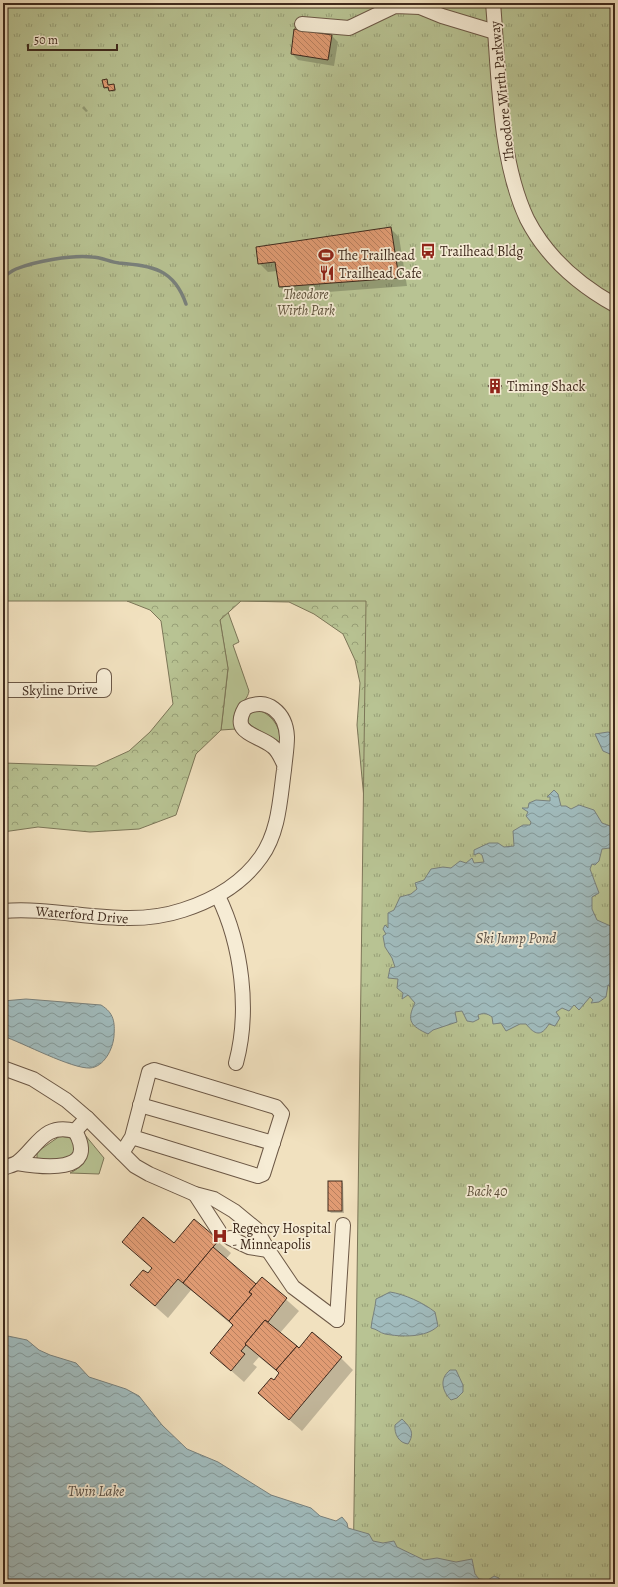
<svg xmlns="http://www.w3.org/2000/svg" width="618" height="1587" font-family="Alegreya,serif">
  <style>
    .green { fill: #b8c393; stroke: #7c7658 }
    .forest { fill: url(#forest-crowns); stroke: #7c7658 }
    .park { fill: url(#park-tufts); stroke: #7c7658 }
    .water { fill: url(#water-waves); stroke: #79817d }
    .shadow { fill: #0003 }
    .lines { fill: none; stroke-linecap: round; stroke-linejoin: round }
    .stream { stroke: #79817d; stroke-width: 3.5 }
    .building { fill: url(#building-back-hatch); stroke: #3f2a1d }
    .minor-casing { stroke: #6c5846; stroke-width: 16 }
    .minor { stroke: #f6ecd5; stroke-width: 14 }
    .labels { text-anchor: middle; dominant-baseline: central; stroke-width: 3.5; stroke-linejoin: round; paint-order: stroke }
    .street-label { font-size: 14px; fill: #3f2a1d; stroke: #f6ecd5 }
    .poi-label { font-size: 14px; fill: #3f2a1d; stroke: #f6ecd5; text-anchor: start }
    .park-label { font-size: 14px; font-style: italic; fill: #5d503a; stroke: #f6ecd5 }
    .water-label { font-size: 15px; font-style: italic; fill: #574e45; stroke: #f6ecd5 }
  </style>
  <defs>
    <pattern id="forest-crowns" width="20" height="18" patternUnits="userSpaceOnUse"><rect width="20" height="18" fill="#b8c393"/><path d="M2 6a3 3 0 1 1 6 0M12 15a3 3 0 1 1 6 0" fill="none" stroke="#979f77"/></pattern>
    <pattern id="park-tufts" width="24" height="20" patternUnits="userSpaceOnUse"><rect width="24" height="20" fill="#b8c393"/><path d="M3 7l-1-3M5 7V3M7 7l1-3M15 17l-1-3M17 17v-4M19 17l1-3" fill="none" stroke="#979f77"/></pattern>
    <pattern id="water-waves" width="16" height="10" patternUnits="userSpaceOnUse"><rect width="16" height="10" fill="#a0bbbd"/><path d="M0 5q4-4 8 0t8 0" fill="none" stroke="#849899"/></pattern>
    <pattern id="building-back-hatch" width="6" height="6" patternUnits="userSpaceOnUse"><rect width="6" height="6" fill="#e09b73"/><path d="M-1 5l2 2M0 0l6 6M5-1l2 2" fill="none" stroke="#b77f5e"/></pattern>
  </defs>
  <rect width="100%" height="100%" fill="#f1e1bf"/>
  <filter id="stains"><feTurbulence type="fractalNoise" baseFrequency=".005" numOctaves="4"/><feColorMatrix values="0 0 0 0 .2 0 0 0 0 .09 0 0 0 0 .02 0 0 0 .5 -.17"/></filter>
  <radialGradient id="worn" r=".72"><stop offset=".6" stop-color="#630" stop-opacity="0"/><stop offset="1" stop-color="#630" stop-opacity=".3"/></radialGradient>
  <g class="green">
    <path d="M228 612 239 642 233 645 249 691C247 705 227 709 236 729L221 730 228 669 220 620Z"/>
    <path d="M257 710C271 713 282 728 280 743L252 726 248 722C248 715 250 713 257 710Z"/>
    <path d="M85 1135 104 1158 99 1174 70 1173C87 1165 91 1152 85 1135Z"/>
    <path d="M60 1136 71 1138C76 1146 75 1151 70 1159L42 1161 37 1159V1152Z"/>
  </g>
  <polygon class="forest" points="373,580 368,841 357,725 360,683 355,660 343,634 314,614 289,602 241,601 220,620 228,668 221,730 196,754 176,815 139,829 90,832 38,827 3,832 3,763 96,766 129,751 150,732 173,704 161,621 150,610 127,601"/>
  <polygon class="park" points="3,3 615,3 615,1584 353,1584 366,601 3,601"/>
  <g class="water">
    <polygon points="608,732 615,734 615,761 610,754 603,751 595,734"/>
    <path d="M554 790 558 794 561 806H566L571 809 579 805 594 810 602 823 615 828V869L611 865 614 854 610 848 602 849 599 861 595 865 592 864 590 869 599 893 592 897V909L597 920 615 928V990L608 985 606 997 599 1002 591 1003 593 1000 590 997 579 1010 574 1005 569 1011 562 1008 556 1012 560 1018 555 1026 549 1024C541 1037 535 1035 526 1024H520L506 1031 501 1023 493 1024 492 1017C487 1013 483 1013 478 1015L479 1019 473 1022 467 1021 462 1011 455 1012 457 1022 433 1030 428 1034C411 1026 406 1021 415 1003L408 995 402 999 403 993 397 988 398 979 388 978 390 968 395 967 392 958 385 947 383 936 386 934 383 929 385 925 388 928V913L394 910 400 897 411 894 417 889 415 883 424 880 431 869 443 867 451 868 460 861 466 863 472 858 474 863 484 862 482 855 479 853 474 855V850L489 843H498L504 847 514 846 513 831 523 825H530L531 822 526 816 528 812 522 808H528L529 803 536 800 550 801V797H547Z"/>
    <path d="M26 999 101 1005C114 1013 115 1022 114 1036 113 1049 104 1067 90 1068 72 1069 23 1043 3 1036V1001Z"/>
    <path d="M390 1292C404 1294 424 1303 435 1312L438 1326C426 1338 401 1337 385 1334 380 1333 377 1329 371 1328 372 1318 375 1310 376 1299Z"/>
    <polygon points="3,1335 27,1340 39,1350 50,1355 76,1363 89,1377 126,1389 139,1396 162,1425 187,1449 218,1462 271,1495 311,1508 320,1516 336,1521 342,1517 347,1523 348,1528 369,1534 373,1541 383,1543 394,1541 397,1547 424,1560 437,1558 456,1562 472,1559 475,1574 479,1579 488,1580 494,1576 499,1578 500,1584 3,1584"/>
    <path d="M450 1370H456L463 1385V1392L457 1398 451 1400C442 1391 439 1379 450 1370Z"/>
    <path d="M402 1419C411 1428 415 1433 408 1444 399 1443 394 1434 395 1425Z"/>
  </g>
  <g class="shadow">
    <polygon points="332,36 338,42 334,66 298,60 292,54"/>
    <polygon points="106,80 109,86 113,85 115,87 116,91 112,92 110,88 107,89 105,88"/>
    <polygon points="84,106 88,111 86,112 82,108"/>
    <polygon points="390,228 399,237 407,286 288,295 280,287 277,271 268,272 259,263"/>
    <polygon points="495,380 503,388 497,394 489,386"/>
    <polygon points="341,1182 343,1183 344,1213 331,1213 329,1211"/>
    <polygon points="194,1221 231,1253 226,1259 256,1285 262,1278 299,1311 280,1333 299,1349 341,1358 353,1370 302,1431 259,1393 280,1374 259,1357 253,1364 257,1367 244,1382 211,1353 233,1326 191,1290 168,1318 131,1285 148,1275 153,1269 123,1242 174,1245"/>
  </g>
  <g class="lines">
    <path class="stream" d="M3 277C7 275 11 271 16 269 36 261 71 255 92 257 101 257 110 262 119 263 153 266 174 269 186 304"/>
  </g>
  <g class="building">
    <polygon points="294,29 332,35 328,60 291,54"/>
    <polygon points="107,79 108,85 114,84 115,90 109,91 108,87 104,88 102,80"/>
    <polygon points="391,227 399,278 279,287 275,262 258,264 256,247"/>
    <polygon points="495,379 502,386 494,393 488,386"/>
    <rect x="328" y="1181" width="14" height="30"/>
    <polygon points="143,1217 174,1243 194,1219 219,1240 183,1283 178,1279 155,1306 130,1285 143,1270 148,1273 152,1268 122,1242"/>
    <polygon points="213,1247 256,1284 249,1292 252,1294 229,1321 183,1283"/>
    <polygon points="262,1277 287,1298 268,1322 265,1320 245,1344 246,1345 241,1351 245,1354 231,1371 210,1353 233,1325 229,1321 252,1294 249,1292"/>
    <polygon points="265,1320 297,1346 276,1370 245,1344"/>
    <polygon points="312,1332 342,1357 289,1420 258,1393 271,1378 274,1380 279,1373 276,1370 297,1346 299,1348"/>
  </g>
  <g class="lines">
    <g class="minor-casing">
      <g id="minor">
        <path d="M493 3C499 71 498 157 527 219 546 256 579 285 615 305"/>
        <polyline points="302,24 349,28 395,6 420,7 442,16 495,32"/>
        <polyline points="3,690 104,690 104,676"/>
        <path d="M218 896C242 945 250 1011 236 1063"/>
        <path d="M3 911C64 906 123 930 183 910 214 900 242 884 261 857 279 832 280 799 284 770 285 759 287 748 287 737 286 713 267 696 245 708 230 734 257 734 272 746 278 750 281 758 284 764"/>
        <polyline points="3,1068 33,1079 66,1100 87,1118 135,1166 149,1174 195,1194 214,1199 234,1211 256,1229 268,1250 293,1287 337,1320"/>
        <polyline points="140,1105 273,1143"/>
        <polyline points="122,1153 132,1137 149,1072 154,1070 276,1107 282,1114 263,1174 258,1176 132,1137"/>
        <path d="M17 1163C41 1167 100 1175 75 1131"/>
        <path d="M3 1168C8 1166 14 1165 18 1162 37 1147 44 1122 75 1131L87 1118"/>
        <polyline points="195,1194 219,1231"/>
        <polyline points="230,1238 249,1247 268,1250"/>
        <polyline points="337,1320 343,1225"/>
      </g>
    </g>
    <use href="#minor" class="minor"/>
  </g>
  <defs>
    <g id="bus-bare" transform="scale(1.2)"><path d="M-5-6H5V4H4V6H2V4H-2V6H-4V4H-5ZM-3.5-4V0h7V-4ZM-3.5 1.2v1.5H-2V1.2ZM2 1.2v1.5H3.5V1.2Z" fill="#8f2418" stroke="#f6ecd5" stroke-width="2.5" paint-order="stroke"/></g>
    <g id="stadium-bare" transform="scale(1.2)"><path d="M0-5a6.5 5 0 1 0 0 10a6.5 5 0 1 0 0-10ZM-3.5-1.8h7v3.6h-7Z" fill="#8f2418" stroke="#f6ecd5" stroke-width="2.5" paint-order="stroke"/></g>
    <g id="restaurant-bare" transform="scale(1.2)"><path d="M-5-6h1v4h1v-4h1v4h1v-4h1v5L-1.5 .5V6h-2V.5L-5-1ZM5-6V6H3V1.5H1.5Q1.5-4 5-6Z" fill="#8f2418" stroke="#f6ecd5" stroke-width="2.5" paint-order="stroke"/></g>
    <g id="building-bare" transform="scale(1.2)"><path d="M-4-6H4V6H1V3H-1V6H-4ZM-2.5-4.3h1.7v1.8h-1.7ZM.8-4.3h1.7v1.8H.8ZM-2.5-1h1.7V.8h-1.7ZM.8-1h1.7V.8H.8Z" fill="#8f2418" stroke="#f6ecd5" stroke-width="2.5" paint-order="stroke"/></g>
    <g id="hospital-bare" transform="scale(1.2)"><path d="M-5-5h3v3.5h4V-5h3V5h-3V1.5h-4V5h-3Z" fill="#8f2418" stroke="#f6ecd5" stroke-width="2.5" paint-order="stroke"/></g>
  </defs>
  <g fill-rule="evenodd">
    <use href="#bus-bare" x="428" y="251"/>
    <use href="#stadium-bare" x="326" y="255"/>
    <use href="#restaurant-bare" x="327" y="273"/>
    <use href="#building-bare" x="495" y="386"/>
    <use href="#hospital-bare" x="220" y="1236"/>
  </g>
  <g class="labels">
    <g class="street-label">
      <text transform="translate(502 91) rotate(-96)">Theodore Wirth Parkway</text>
      <text transform="translate(60 690) rotate(-1)">Skyline Drive</text>
      <text transform="translate(82 915) rotate(5)">Waterford Drive</text>
    </g>
    <g class="poi-label">
      <text x="440" y="251">Trailhead Bldg</text>
      <text x="338" y="255">The Trailhead</text>
      <text x="339" y="273">Trailhead Cafe</text>
      <text x="507" y="386">Timing Shack</text>
      <text x="232" y="1228">Regency Hospital<tspan x="232" dy="16">- Minneapolis</tspan></text>
    </g>
    <g class="park-label">
      <text x="306" y="294">Theodore<tspan x="306" dy="16">Wirth Park</tspan></text>
      <text x="487" y="1191">Back 40</text>
    </g>
    <g class="water-label">
      <text x="516" y="938">Ski Jump Pond</text>
      <text x="96" y="1491">Twin Lake</text>
    </g>
  </g>
  <rect width="618" height="1587" fill="none" stroke="#f1e1bf" stroke-width="16"/>
  <rect x="4" y="4" width="610" height="1579" fill="none" stroke="#3f2a1d" stroke-width="2"/>
  <rect x="8" y="8" width="602" height="1571" fill="none" stroke="#3f2a1d"/>
  <path d="M28 44v6h89v-6" fill="none" stroke="#3f2a1d" stroke-width="2"/>
  <text x="34" y="44" font-size="12" fill="#3f2a1d" stroke="#f6ecd5" stroke-width="3" paint-order="stroke">50 m</text>
  <rect width="100%" height="100%" filter="url(#stains)"/>
  <rect width="100%" height="100%" fill="url(#worn)"/>
</svg>
